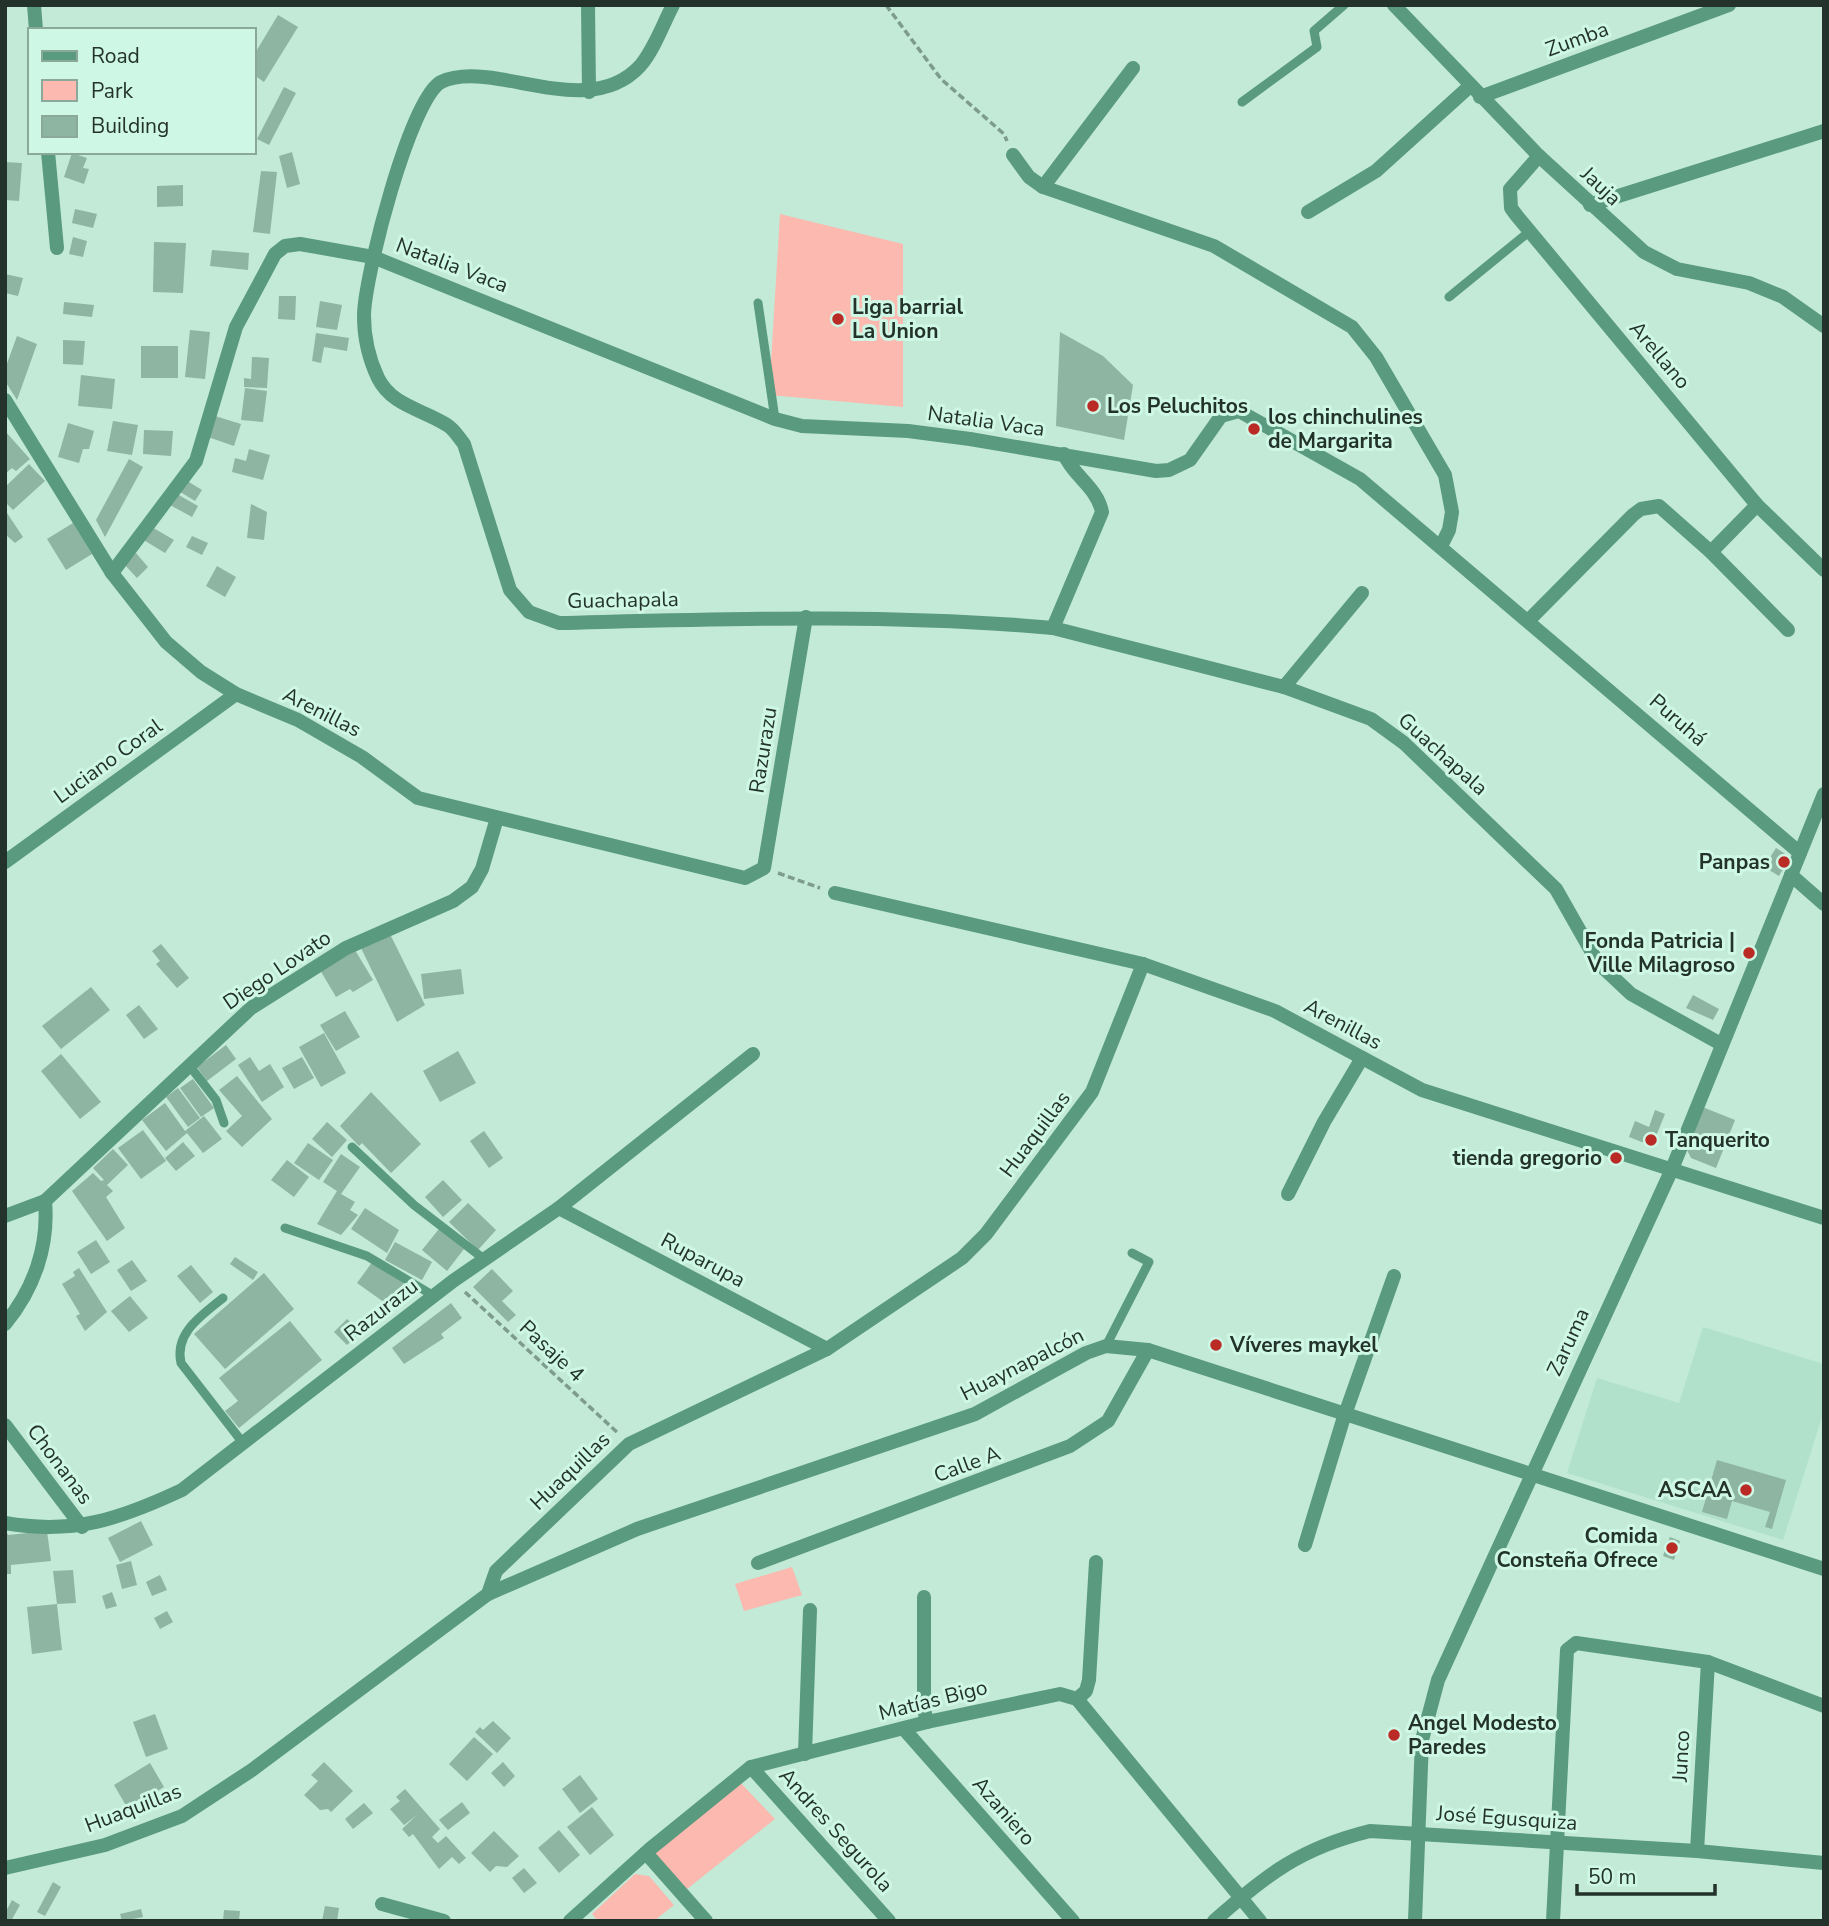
<svg xmlns="http://www.w3.org/2000/svg" width="1829" height="1926" font-family="'Nunito Sans',sans-serif">
  <style>
    .built { fill: #b1e1cb }
    .park { fill: #fbb9b0 }
    .building { fill: #8eb4a2 }
    .lines { fill: none; stroke-linecap: round; stroke-linejoin: round }
    .path { stroke: #7e9c8e; stroke-width: 3.5; stroke-dasharray: 7 3.5; stroke-linecap: butt }
    .lane { stroke: #5a9a7f; stroke-width: 9 }
    .street { stroke: #5a9a7f; stroke-width: 14 }
    .poi-dot { fill: #ba2b25; stroke: #cff7e5; stroke-width: 2.5 }
    .labels { text-anchor: middle; dominant-baseline: central; stroke-width: 6; stroke-linejoin: round; paint-order: stroke }
    .street-label { font-size: 21px; fill: #23332b; stroke: #cff7e5 }
    .poi-label { font-size: 21px; font-weight: bold; fill: #23332b; stroke: #cff7e5; text-anchor: start }
  </style>
  <rect width="100%" height="100%" fill="#c2ead7"/>
  <polygon class="built" points="1703,1327 1824,1364 1824,1411 1783,1540 1567,1473 1597,1378 1679,1403"/>
  <g class="park">
    <polygon points="780,214 903,244 903,407 769,395"/>
    <polygon points="792,1567 802,1595 744,1611 735,1584"/>
    <polygon points="737,1779 775,1819 682,1893 650,1849"/>
    <polygon points="635,1874 649,1876 674,1905 654,1921 598,1921 592,1914"/>
  </g>
  <g class="building">
    <polygon points="278,15 298,27 264,82 254,75 254,55"/>
    <polygon points="284,87 296,93 269,145 257,139"/>
    <polygon points="292,152 300,184 287,188 279,156"/>
    <polygon points="72,153 87,158 83,168 89,169 84,184 64,177"/>
    <polygon points="5,162 22,163 19,201 5,200"/>
    <polygon points="261,171 277,172 270,234 253,232"/>
    <polygon points="183,185 183,206 157,207 157,186"/>
    <polygon points="75,209 97,214 93,228 72,223"/>
    <polygon points="73,237 87,241 83,257 69,254"/>
    <polygon points="154,242 186,243 183,293 153,292"/>
    <polygon points="212,250 249,253 248,270 210,266"/>
    <polygon points="5,274 23,278 18,296 5,293"/>
    <polygon points="279,296 296,296 295,320 278,319"/>
    <polygon points="320,301 342,305 337,330 316,327"/>
    <polygon points="64,302 94,305 92,317 63,314"/>
    <polygon points="190,330 210,332 205,379 185,377"/>
    <polygon points="1060,332 1103,356 1133,385 1124,440 1056,426"/>
    <polygon points="316,333 349,338 347,351 324,347 321,363 312,361"/>
    <polygon points="17,336 37,344 17,400 5,381 5,369"/>
    <polygon points="63,340 85,341 83,365 63,364"/>
    <rect x="141" y="346" width="37" height="32"/>
    <polygon points="252,357 269,358 267,388 244,387 244,378 251,379"/>
    <polygon points="81,375 115,379 112,409 78,406"/>
    <polygon points="245,388 267,391 263,422 241,420"/>
    <polygon points="215,416 241,424 234,446 208,437"/>
    <polygon points="113,421 138,425 132,455 107,451"/>
    <polygon points="68,423 94,431 89,449 83,449 79,463 58,457"/>
    <polygon points="144,430 173,431 171,456 143,454"/>
    <polygon points="5,431 30,459 16,471 12,468 5,474"/>
    <polygon points="249,449 270,455 263,480 232,472 235,458 246,461"/>
    <polygon points="129,459 143,467 105,537 96,520"/>
    <polygon points="29,464 45,481 13,510 5,502 5,487"/>
    <polygon points="184,479 202,490 195,501 177,490"/>
    <polygon points="177,494 198,506 192,517 170,505"/>
    <polygon points="251,504 267,512 264,540 247,538"/>
    <polygon points="5,510 23,537 15,543 5,534"/>
    <polygon points="73,523 92,554 66,570 47,539"/>
    <polygon points="150,526 174,540 165,553 142,539"/>
    <polygon points="192,536 208,543 202,555 186,547"/>
    <polygon points="136,553 148,567 137,578 124,564"/>
    <polygon points="217,566 236,577 225,597 206,586"/>
    <polygon points="1776,848 1787,855 1787,862 1779,876 1764,867"/>
    <polygon points="390,934 425,1005 397,1022 361,948"/>
    <polygon points="161,944 189,978 177,988 156,964 160,961 152,951"/>
    <polygon points="355,950 373,980 353,992 350,989 336,997 320,970"/>
    <polygon points="461,969 464,994 424,999 421,974"/>
    <polygon points="91,987 110,1010 61,1049 42,1026"/>
    <polygon points="1693,995 1719,1009 1713,1020 1686,1008"/>
    <polygon points="139,1005 158,1029 144,1039 126,1015"/>
    <polygon points="345,1011 360,1037 336,1051 320,1025"/>
    <polygon points="324,1033 346,1073 321,1087 299,1047"/>
    <polygon points="226,1045 236,1059 207,1081 197,1067"/>
    <polygon points="458,1051 476,1083 440,1102 423,1071"/>
    <polygon points="61,1054 101,1102 80,1119 41,1071"/>
    <polygon points="250,1057 259,1071 270,1064 284,1087 262,1102 238,1065"/>
    <polygon points="302,1057 314,1078 294,1089 282,1068"/>
    <polygon points="237,1076 272,1119 242,1147 226,1131 242,1116 219,1090"/>
    <polygon points="193,1079 214,1108 201,1117 180,1088"/>
    <polygon points="178,1088 200,1118 188,1127 166,1097"/>
    <polygon points="371,1092 421,1144 391,1173 362,1143 359,1146 340,1126"/>
    <polygon points="165,1103 185,1131 204,1116 222,1139 203,1153 187,1133 166,1151 142,1120"/>
    <polygon points="1700,1106 1735,1120 1716,1168 1691,1158 1685,1146"/>
    <polygon points="1655,1110 1665,1114 1652,1146 1629,1137 1635,1121 1649,1127"/>
    <polygon points="327,1122 347,1140 332,1157 312,1139"/>
    <polygon points="143,1130 166,1161 141,1179 118,1148"/>
    <polygon points="484,1131 503,1158 489,1168 470,1141"/>
    <polygon points="183,1142 195,1156 176,1171 165,1158"/>
    <polygon points="308,1143 333,1160 319,1180 294,1163"/>
    <polygon points="113,1149 128,1165 107,1185 113,1191 106,1197 125,1228 107,1241 72,1191 93,1173 101,1181 104,1180 93,1168"/>
    <polygon points="341,1154 360,1167 341,1194 355,1202 350,1210 358,1215 341,1235 317,1224 337,1191 323,1182"/>
    <polygon points="287,1160 309,1177 294,1197 271,1180"/>
    <polygon points="443,1180 462,1200 443,1217 425,1197"/>
    <polygon points="468,1203 496,1230 478,1250 449,1222"/>
    <polygon points="365,1208 399,1230 387,1253 351,1229"/>
    <polygon points="439,1229 464,1249 447,1271 422,1250"/>
    <polygon points="96,1240 110,1262 91,1274 77,1252"/>
    <polygon points="395,1242 432,1262 422,1280 385,1260"/>
    <polygon points="235,1257 258,1272 253,1280 230,1264"/>
    <polygon points="132,1260 147,1281 131,1291 117,1270"/>
    <polygon points="373,1261 404,1283 388,1305 357,1283"/>
    <polygon points="191,1265 213,1292 200,1303 177,1276"/>
    <polygon points="79,1268 107,1312 85,1331 76,1316 80,1314 62,1284 75,1276 73,1272"/>
    <polygon points="492,1269 513,1291 502,1301 516,1315 508,1322 473,1287"/>
    <polygon points="264,1273 294,1309 225,1369 194,1334"/>
    <polygon points="130,1296 148,1318 129,1332 111,1311"/>
    <polygon points="451,1303 462,1318 441,1334 444,1338 404,1364 392,1348"/>
    <polygon points="347,1319 361,1332 347,1345 334,1332"/>
    <polygon points="290,1321 322,1360 239,1428 225,1411 238,1401 219,1378"/>
    <polygon points="1717,1460 1786,1480 1772,1529 1765,1527 1770,1512 1732,1501 1727,1519 1702,1512"/>
    <polygon points="141,1521 153,1545 120,1562 108,1538"/>
    <polygon points="5,1529 8,1535 47,1531 51,1561 11,1565 11,1574 5,1574"/>
    <polygon points="1670,1537 1680,1541 1674,1560 1663,1556"/>
    <polygon points="131,1561 137,1585 122,1589 116,1565"/>
    <polygon points="73,1570 76,1603 57,1604 53,1571"/>
    <polygon points="160,1575 167,1590 152,1596 146,1582"/>
    <polygon points="112,1592 117,1606 106,1609 102,1596"/>
    <polygon points="57,1604 62,1650 32,1654 27,1607"/>
    <polygon points="167,1611 173,1622 160,1629 154,1618"/>
    <polygon points="155,1714 168,1749 146,1757 133,1722"/>
    <polygon points="493,1721 511,1738 497,1753 475,1732 480,1727 483,1730"/>
    <polygon points="474,1737 493,1754 467,1781 449,1764"/>
    <polygon points="324,1762 353,1791 331,1812 328,1809 320,1810 304,1795 318,1781 311,1775"/>
    <polygon points="503,1762 515,1776 504,1787 491,1773"/>
    <polygon points="150,1763 164,1787 128,1809 114,1785"/>
    <polygon points="580,1775 598,1799 580,1813 562,1789"/>
    <polygon points="405,1789 440,1829 432,1837 438,1843 446,1836 466,1858 459,1864 452,1857 439,1869 413,1834 409,1837 402,1829 417,1815 404,1825 390,1809 400,1801 396,1797"/>
    <polygon points="462,1802 470,1813 448,1830 439,1820"/>
    <polygon points="364,1803 373,1813 353,1829 345,1819"/>
    <polygon points="592,1807 614,1835 590,1855 567,1827"/>
    <polygon points="559,1830 580,1855 559,1873 538,1848"/>
    <polygon points="494,1831 519,1856 507,1867 496,1866 490,1872 471,1853"/>
    <polygon points="524,1868 537,1883 524,1893 512,1878"/>
    <polygon points="53,1882 61,1887 45,1916 37,1912"/>
    <polygon points="12,1900 20,1905 11,1921 5,1921 5,1913"/>
    <polygon points="325,1906 339,1908 337,1921 322,1921"/>
    <polygon points="141,1909 143,1917 122,1921 120,1914"/>
    <polygon points="224,1910 240,1911 239,1921 223,1921"/>
  </g>
  <g class="lines">
    <g class="path">
      <polyline points="886,5 941,79 1004,134 1007,141"/>
      <polyline points="778,873 820,888"/>
      <polyline points="465,1292 619,1434"/>
    </g>
    <g class="lane">
      <polyline points="1242,102 1317,47 1314,31 1344,5"/>
      <polyline points="1449,297 1530,231"/>
      <polyline points="758,303 775,419"/>
      <polyline points="189,1065 216,1100 224,1123"/>
      <polyline points="352,1147 414,1205 484,1259"/>
      <polyline points="285,1228 367,1256 434,1296"/>
      <path d="M223 1298C202 1315 174 1333 181 1363L243 1443"/>
      <polyline points="1106,1346 1149,1262 1132,1253"/>
    </g>
    <g class="street">
      <polyline points="34,5 36,30"/>
      <polyline points="588,5 589,92"/>
      <path d="M673 5C663 24 654 50 640 66 603 106 545 86 499 79 482 76 457 74 441 82 410 99 364 278 364 316 364 337 369 359 378 378 392 406 422 409 447 425 454 429 459 438 464 444L510 590 529 612 559 623C724 619 888 613 1053 628"/>
      <polyline points="1394,5 1539,156 1644,252 1677,269 1749,283 1783,297 1824,326"/>
      <polyline points="1480,97 1729,5"/>
      <polyline points="48,152 57,248"/>
      <polyline points="1013,155 1029,177 1043,187 1214,246 1352,327 1376,357 1445,475 1452,512 1449,530 1441,546"/>
      <polyline points="1539,156 1510,189 1511,208 1517,216 1757,505 1824,570"/>
      <polyline points="1043,187 1133,68"/>
      <polyline points="1590,205 1824,131"/>
      <polyline points="1308,212 1376,171 1470,86"/>
      <polyline points="5,400 112,573 166,642 201,672 236,694 298,720 362,757 418,798 745,878 764,868 806,617"/>
      <path d="M1064 454C1073 476 1097 487 1102 512L1053 628 1284 687 1371 719 1404 743 1556 889 1598 963 1631 994 1721 1044"/>
      <polyline points="1711,552 1757,505"/>
      <polyline points="112,573 196,461 236,327 275,254 285,246 300,244 373,257 775,419 802,426 908,431 970,439 1156,471 1169,470 1190,460 1221,416 1239,411 1360,479 1800,853"/>
      <polyline points="1529,620 1633,515 1641,509 1659,506 1711,552 1788,630"/>
      <polyline points="1284,687 1362,593"/>
      <polyline points="5,862 236,694"/>
      <polyline points="1791,875 1824,904"/>
      <polyline points="835,893 1143,964 1275,1011 1422,1090 1824,1218"/>
      <polyline points="1288,1194 1324,1122 1362,1058"/>
      <polyline points="559,1208 827,1349"/>
      <polyline points="5,1216 45,1201 251,1008 346,948 453,901 472,887 482,869 497,818"/>
      <path d="M5 1324C34 1289 49 1246 45 1201"/>
      <polyline points="5,1425 82,1527"/>
      <path d="M5 1523C74 1535 120 1519 182 1490L453 1281 559 1208 753 1054"/>
      <polyline points="1305,1545 1343,1420 1394,1276"/>
      <polyline points="758,1563 1070,1446 1108,1421 1148,1350"/>
      <polyline points="488,1594 637,1529 975,1414 1086,1353 1106,1346 1148,1350 1824,1569"/>
      <polyline points="924,1597 924,1709 927,1722"/>
      <polyline points="1077,1699 1086,1691 1089,1680 1096,1562"/>
      <polyline points="904,1729 1073,1921"/>
      <polyline points="805,1754 810,1610"/>
      <polyline points="751,1767 889,1921"/>
      <polyline points="1697,1851 1708,1662"/>
      <polyline points="646,1853 706,1921"/>
      <polyline points="5,1868 105,1845 182,1816 252,1770 488,1594 496,1571 629,1444 827,1349 962,1258 986,1234 1092,1092 1143,964"/>
      <polyline points="382,1904 444,1921"/>
      <polyline points="570,1921 650,1849 751,1767 927,1722 1060,1694 1077,1699 1260,1921"/>
      <path d="M1214 1921C1267 1874 1301 1848 1370 1831L1697 1851 1824 1863"/>
      <polyline points="1415,1921 1422,1740 1438,1680 1672,1169 1824,794"/>
      <polyline points="1553,1921 1567,1650 1576,1643 1708,1662 1824,1706"/>
    </g>
  </g>
  <g class="poi-dot">
    <circle cx="838" cy="319" r="7"/>
    <circle cx="1093" cy="406" r="7"/>
    <circle cx="1254" cy="429" r="7"/>
    <circle cx="1784" cy="862" r="7"/>
    <circle cx="1749" cy="953" r="7"/>
    <circle cx="1651" cy="1140" r="7"/>
    <circle cx="1616" cy="1158" r="7"/>
    <circle cx="1216" cy="1345" r="7"/>
    <circle cx="1746" cy="1490" r="7"/>
    <circle cx="1672" cy="1548" r="7"/>
    <circle cx="1394" cy="1735" r="7"/>
  </g>
  <g class="labels">
    <g class="street-label">
      <text transform="translate(1577 39) rotate(-20)">Zumba</text>
      <text transform="translate(1601 186) rotate(43)">Jauja</text>
      <text transform="translate(452 265) rotate(21)">Natalia Vaca</text>
      <text transform="translate(1660 355) rotate(50)">Arellano</text>
      <text transform="translate(986 421) rotate(8)">Natalia Vaca</text>
      <text transform="translate(623 600) rotate(-1)">Guachapala</text>
      <text transform="translate(322 712) rotate(27)">Arenillas</text>
      <text transform="translate(1678 720) rotate(41)">Puruhá</text>
      <text transform="translate(763 750) rotate(-81)">Razurazu</text>
      <text transform="translate(1443 754) rotate(42)">Guachapala</text>
      <text transform="translate(108 761) rotate(-36)">Luciano Coral</text>
      <text transform="translate(277 970) rotate(-34)">Diego Lovato</text>
      <text transform="translate(1343 1024) rotate(28)">Arenillas</text>
      <text transform="translate(1035 1134) rotate(-53)">Huaquillas</text>
      <text transform="translate(703 1260) rotate(28)">Ruparupa</text>
      <text transform="translate(381 1310) rotate(-38)">Razurazu</text>
      <text transform="translate(1568 1342) rotate(-65)">Zaruma</text>
      <text transform="translate(552 1351) rotate(43)">Pasaje 4</text>
      <text transform="translate(1022 1364) rotate(-27)">Huaynapalcón</text>
      <text transform="translate(60 1464) rotate(53)">Chonanas</text>
      <text transform="translate(967 1464) rotate(-20)">Calle A</text>
      <text transform="translate(570 1471) rotate(-44)">Huaquillas</text>
      <text transform="translate(933 1700) rotate(-14)">Matías Bigo</text>
      <text transform="translate(1681 1756) rotate(-87)">Junco</text>
      <text transform="translate(133 1808) rotate(-21)">Huaquillas</text>
      <text transform="translate(1004 1811) rotate(49)">Azaniero</text>
      <text transform="translate(1507 1818) rotate(4)">José Egusquiza</text>
      <text transform="translate(836 1830) rotate(48)">Andres Segurola</text>
    </g>
    <g class="poi-label">
      <text x="852" y="307">Liga barrial<tspan x="852" dy="24">La Union</tspan></text>
      <text x="1107" y="406">Los Peluchitos</text>
      <text x="1268" y="417">los chinchulines<tspan x="1268" dy="24">de Margarita</tspan></text>
      <text x="1770" y="862" text-anchor="end">Panpas</text>
      <text x="1735" y="941" text-anchor="end">Fonda Patricia |<tspan x="1735" dy="24">Ville Milagroso</tspan></text>
      <text x="1665" y="1140">Tanquerito</text>
      <text x="1602" y="1158" text-anchor="end">tienda gregorio</text>
      <text x="1230" y="1345">Víveres maykel</text>
      <text x="1732" y="1490" text-anchor="end">ASCAA</text>
      <text x="1658" y="1536" text-anchor="end">Comida<tspan x="1658" dy="24">Consteña Ofrece</tspan></text>
      <text x="1408" y="1723">Angel Modesto<tspan x="1408" dy="24">Paredes</tspan></text>
    </g>
  </g>
  <rect width="1829" height="1926" fill="none" stroke="#23332b" stroke-width="14"/>
  <rect x="28" y="28" width="228" height="126" fill="#cff7e5" stroke="#8aa99b" stroke-width="2"/>
  <rect x="42" y="51" width="35" height="10" fill="#5a9a7f" stroke="#8aa99b" stroke-width="2"/>
  <text x="91" y="63" font-size="21" fill="#23332b">Road</text>
  <rect x="42" y="80" width="35" height="21" fill="#fbb9b0" stroke="#8aa99b" stroke-width="2"/>
  <text x="91" y="98" font-size="21" fill="#23332b">Park</text>
  <rect x="42" y="116" width="35" height="21" fill="#8eb4a2" stroke="#8aa99b" stroke-width="2"/>
  <text x="91" y="133" font-size="21" fill="#23332b">Building</text>
  <path d="M1577 1884v10h138v-10" fill="none" stroke="#23332b" stroke-width="3.5"/>
  <text x="1588" y="1884" font-size="21" fill="#23332b" stroke="#cff7e5" stroke-width="5" paint-order="stroke">50 m</text>
</svg>
